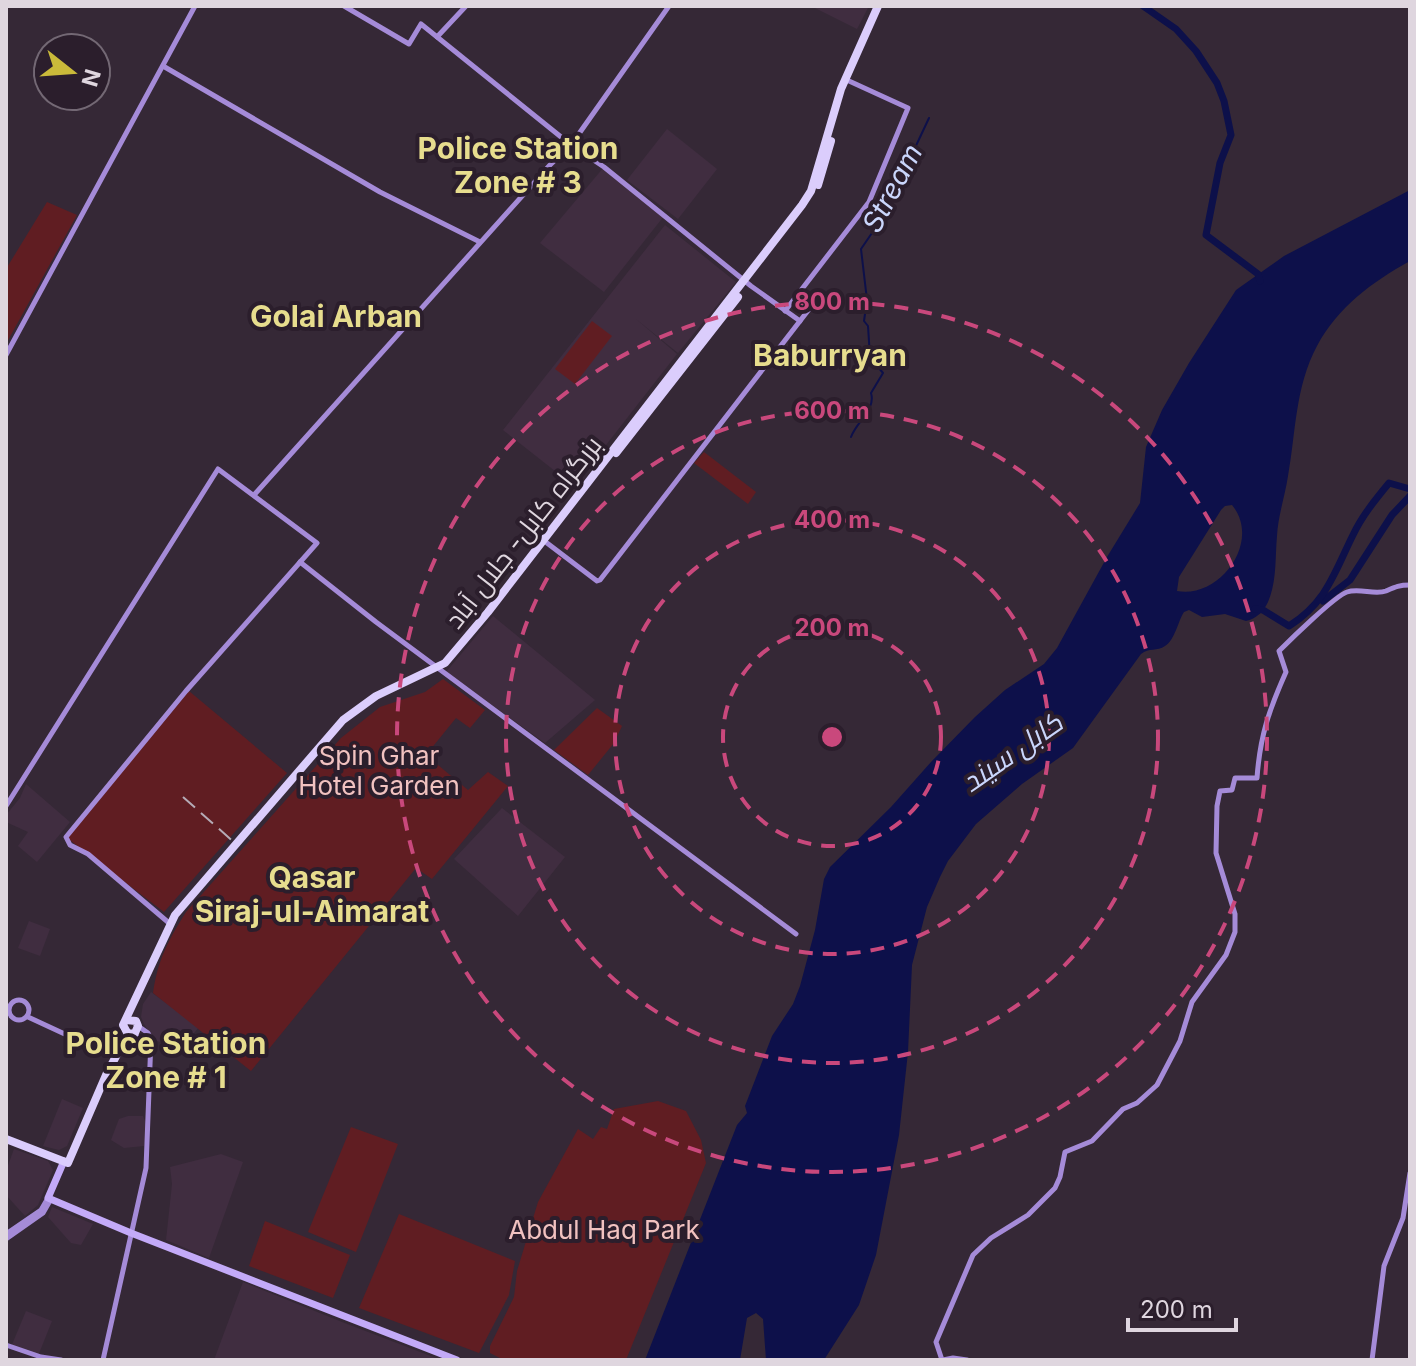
<svg xmlns="http://www.w3.org/2000/svg" width="1416" height="1366" font-family="Inter,Cairo,sans-serif">
  <style>
    .built { fill: #402d40 }
    .green { fill: #601d22 }
    .water { fill: #0d104a; fill-rule: evenodd }
    .lines { fill: none; stroke-linecap: round; stroke-linejoin: round }
    .stream { stroke: #0d104a; stroke-width: 2 }
    .river { stroke: #0d104a; stroke-width: 7 }
    .secondary { stroke: #a58bd8; stroke-width: 5 }
    .primary { stroke: #c3aaf8; stroke-width: 7 }
    .highway { stroke: #dbcdfc; stroke-width: 8 }
    .rail { stroke: #b5abb6; stroke-width: 2; stroke-dasharray: 16 8; stroke-linecap: butt }
    .ring { fill: none; stroke: #c9487c; stroke-width: 4; stroke-dasharray: 14 10 }
    .labels { text-anchor: middle; dominant-baseline: central; stroke-width: 8; stroke-linejoin: round; paint-order: stroke }
    .street-label { font-size: 26px; fill: #dfd6df; stroke: #2b1e2c }
    .park-label { font-size: 26px; fill: #f1c2c0; stroke: #2b1e2c }
    .water-label { font-size: 28px; font-style: italic; fill: #cad6fc; stroke: #2b1e2c }
    .quarter-label { font-size: 30px; font-weight: bold; fill: #e7dd8e; stroke: #2b1e2c }
    .centre { fill: #c9487c; stroke: #2b1e2c; stroke-width: 4 }
    .ring-label { font-size: 24px; text-anchor: middle; font-weight: bold; fill: #c9487c; stroke: #2b1e2c; stroke-width: 8; stroke-linejoin: round; paint-order: stroke }
  </style>
  <rect width="100%" height="100%" fill="#352836"/>
  <g class="built">
    <polygon points="811,6 869,6 857,29"/>
    <polygon points="667,129 717,169 678,219 627,180"/>
    <polygon points="604,167 664,216 604,292 540,243"/>
    <polygon points="665,225 736,282 678,353 636,319 677,354 574,486 503,430"/>
    <polygon points="493,616 595,700 545,743 446,672"/>
    <polygon points="26,784 70,822 37,862 18,846 28,832 6,822 6,815 20,798"/>
    <polygon points="502,808 565,857 518,916 454,859"/>
    <polygon points="29,921 50,929 40,956 18,948"/>
    <polygon points="151,992 199,1027 181,1049 154,1040 144,1024 141,1017 143,1004"/>
    <polygon points="62,1099 83,1108 67,1146 59,1150 43,1146"/>
    <polygon points="128,1116 143,1116 148,1128 144,1146 124,1148 111,1140 119,1119"/>
    <polygon points="14,1149 48,1161 53,1170 38,1205 25,1216 6,1195 6,1171"/>
    <polygon points="221,1154 243,1162 209,1258 166,1240 172,1184 170,1167"/>
    <polygon points="52,1207 93,1224 81,1245 71,1243 48,1217"/>
    <polygon points="243,1282 342,1322 441,1360 214,1360"/>
    <polygon points="26,1311 52,1321 38,1356 11,1347"/>
  </g>
  <g class="green">
    <polygon points="47,202 77,215 6,344 6,269"/>
    <polygon points="592,321 612,336 575,384 555,369"/>
    <polygon points="704,452 756,492 748,504 694,463"/>
    <path d="M443 679 485 710 470 728 456 718 426 755 468 790 488 772 508 786 432 879 416 868 251 1071 153 993C158 959 168 941 186 912L341 738 380 707 425 692Z"/>
    <polygon points="189,691 287,773 164,912 67,838"/>
    <polygon points="597,708 622,726 614,743 588,775 554,750"/>
    <polygon points="658,1101 686,1111 701,1140 706,1163 626,1360 504,1360 490,1353 490,1346 514,1297 517,1271 538,1202 578,1129 593,1139 601,1127 607,1129 614,1109"/>
    <polygon points="351,1127 398,1144 356,1252 308,1232"/>
    <polygon points="399,1214 515,1261 509,1295 479,1353 359,1308"/>
    <polygon points="265,1221 350,1255 333,1298 249,1266"/>
  </g>
  <path class="water" d="M1410 190V261C1372 282 1338 307 1317 346 1295 387 1296 432 1288 476 1285 496 1278 516 1277 536 1275 558 1277 581 1268 602 1264 611 1256 619 1246 621L1225 614 1202 617 1189 610 1184 612C1178 621 1175 640 1165 646 1157 652 1149 647 1141 654L1073 748 1022 784 976 824 948 861 940 877 927 907 912 965 908 1052 899 1135 876 1255 859 1305 824 1360H766L763 1319 756 1313 747 1318 740 1360H645L737 1125 747 1113 745 1106 772 1036 793 1004 800 986 815 930 824 879 830 867 891 807 931 762 975 717 1005 690 1044 664 1057 648 1107 557 1140 503 1146 447 1162 410 1189 363 1236 290 1284 256ZM1232 505C1262 541 1220 599 1177 591L1179 577 1221 510 1225 506Z"/>
  <g class="lines">
    <path class="stream" d="M851 437C857 421 876 410 871 393L883 373 870 357 868 326 864 321 867 300 861 249 874 230 885 196 906 167 929 118"/>
    <g class="river">
      <polyline points="1143,6 1176,29 1196,51 1217,83 1224,101 1231,135 1220,163 1206,235 1258,274 1260,281"/>
      <polyline points="1323,601 1350,580 1392,515 1410,496"/>
      <path d="M1255 609 1263 610 1289 626C1327 602 1334 573 1353 535 1362 516 1375 500 1389 483L1410 489"/>
    </g>
    <g class="secondary">
      <polyline points="344,6 409,44 421,24 571,145 604,167 751,286 800,321"/>
      <polyline points="437,37 466,6"/>
      <polyline points="163,66 380,192 480,242"/>
      <polyline points="785,311 869,202 908,108 849,81"/>
      <polyline points="6,355 195,6"/>
      <polyline points="254,495 550,165 571,145 669,6"/>
      <polyline points="547,543 597,581 600,580 810,308 796,297"/>
      <polyline points="300,562 376,622 796,934"/>
      <polyline points="6,806 218,469 317,543 186,691 66,837 70,845 88,854 169,923"/>
      <circle cx="19" cy="1010" r="10"/>
      <polyline points="28,1017 110,1055"/>
      <polyline points="133,1034 150,1045"/>
      <polyline points="6,1234 41,1210 48,1198"/>
      <polyline points="6,1239 43,1213 51,1199"/>
      <polyline points="6,1345 41,1357 61,1360"/>
      <polyline points="103,1360 146,1168 151,1039 148,1033 138,1026"/>
      <path d="M942 1360 936 1342 973 1255 991 1238 1028 1215 1055 1188 1060 1177 1065 1152 1092 1141 1123 1109 1137 1103 1157 1085 1180 1041 1192 1002 1226 955 1235 932V914L1216 853 1217 806 1220 791 1232 790 1235 778H1257C1260 736 1269 710 1286 672L1279 651C1290 640 1335 596 1347 592 1359 588 1375 595 1386 591 1395 587 1399 585 1410 585"/>
      <polyline points="943,1360 953,1358 967,1360"/>
      <polyline points="1372,1360 1384,1266 1403,1218 1410,1173"/>
    </g>
    <polyline class="primary" points="64,1161 48,1198 131,1233 457,1360"/>
    <g class="highway">
      <polyline points="818,185 831,141"/>
      <polyline points="616,453 738,297"/>
      <polyline points="126,1020 136,1021 138,1026 135,1033 128,1034 123,1025 175,915 343,720 376,696 445,663 488,612 802,205 811,191 841,89 878,6"/>
      <polyline points="6,1139 68,1163 106,1075 128,1034"/>
    </g>
    <polyline class="rail" points="183,797 236,844"/>
  </g>
  <g class="ring">
    <circle cx="832" cy="737" r="109"/>
    <circle cx="832" cy="737" r="217"/>
    <circle cx="832" cy="737" r="326"/>
    <circle cx="832" cy="737" r="435"/>
  </g>
  <g class="labels">
    <g class="street-label">
      <text transform="translate(523 532) rotate(-52)">بزرگراه کابل- جلال آباد</text>
    </g>
    <g class="park-label">
      <text x="379" y="755">Spin Ghar<tspan x="379" dy="30">Hotel Garden</tspan></text>
      <text x="604" y="1229">Abdul Haq Park</text>
    </g>
    <g class="water-label">
      <text transform="translate(892 188) rotate(-62)">Stream</text>
      <text transform="translate(1012 752) rotate(-35)">کابل سيند</text>
    </g>
    <g class="quarter-label">
      <text x="518" y="148">Police Station<tspan x="518" dy="34">Zone # 3</tspan></text>
      <text x="336" y="316">Golai Arban</text>
      <text x="830" y="355">Baburryan</text>
      <text x="312" y="877">Qasar<tspan x="312" dy="34">Siraj-ul-Aimarat</tspan></text>
      <text x="166" y="1043">Police Station<tspan x="166" dy="34">Zone # 1</tspan></text>
    </g>
  </g>
  <circle cx="832" cy="737" r="12" class="centre"/>
  <g class="ring-label">
    <text x="832" y="310">800 m</text>
    <text x="832" y="419">600 m</text>
    <text x="832" y="528">400 m</text>
    <text x="832" y="636">200 m</text>
  </g>
  <rect width="1416" height="1366" fill="none" stroke="#dfd6df" stroke-width="16"/>
  <g transform="translate(72 72) rotate(107)"><circle r="38" fill="#2b1e2c" stroke="#736874" stroke-width="2"/>
  <path d="M0-6L14 30L0 20L-14 30Z" fill="#caba3a"/>
  <text y="-12" font-size="22" font-weight="bold" text-anchor="middle" fill="#dfd6df">N</text>
  </g>
  <path d="M1128 1318v12h108v-12" fill="none" stroke="#dfd6df" stroke-width="4"/>
  <text x="1140" y="1318" font-size="24" fill="#dfd6df" stroke="#2b1e2c" stroke-width="6" paint-order="stroke">200 m</text>
</svg>
